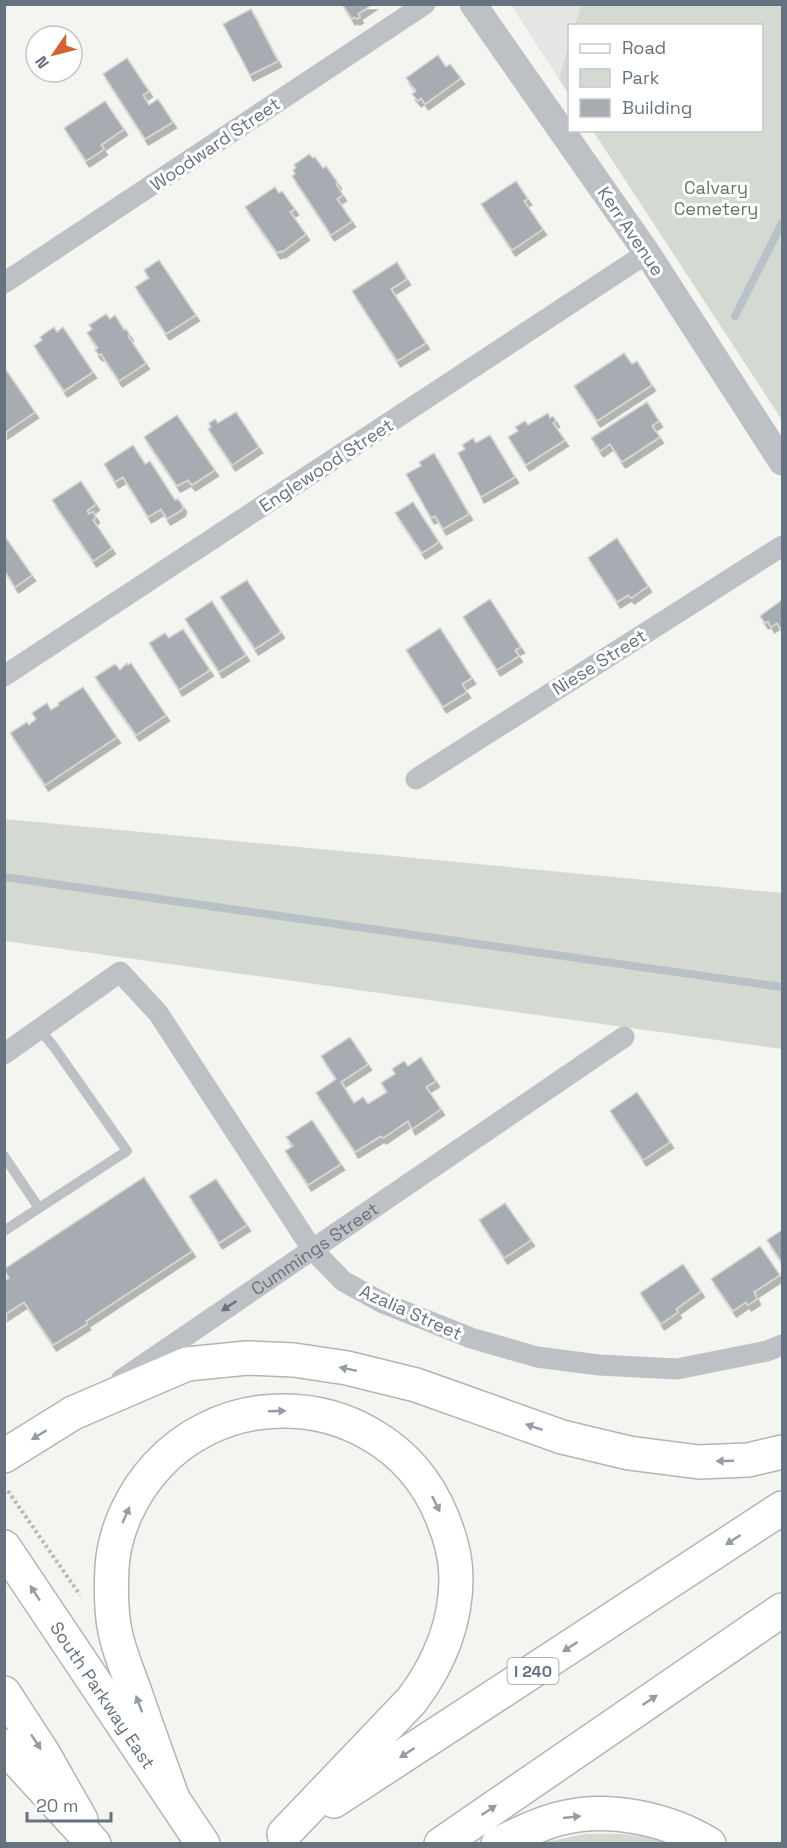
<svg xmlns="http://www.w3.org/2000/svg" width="787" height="1848" font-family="'Space Grotesk',sans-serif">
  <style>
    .built { fill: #e4e5e4 }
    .green { fill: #d4dad2 }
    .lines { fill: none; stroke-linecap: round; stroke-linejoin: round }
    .stream { stroke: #b8c1c7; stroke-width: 8 }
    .building { fill: #a6acb2; stroke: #d5d5d3; stroke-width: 1.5; filter: url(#shadow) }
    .primary-casing { stroke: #b1b4b8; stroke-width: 36 }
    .motorway-casing { stroke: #b2b5b8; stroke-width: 36 }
    .path { stroke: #b7b9bc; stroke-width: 4; stroke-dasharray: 3 3; stroke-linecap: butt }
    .service { stroke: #bdc0c4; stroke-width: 10 }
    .minor { stroke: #bdc0c4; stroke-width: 21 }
    .tertiary { stroke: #bdc0c4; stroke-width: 27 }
    .primary { stroke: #fff; stroke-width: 33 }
    .motorway { stroke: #fff; stroke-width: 33 }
    .oneway { fill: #66727f }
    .oneway2 { fill: #949ca5 }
    .labels { text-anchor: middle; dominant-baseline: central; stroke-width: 6; stroke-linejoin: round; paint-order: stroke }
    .shield { fill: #fff; stroke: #949ca5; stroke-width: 1.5 }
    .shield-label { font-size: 16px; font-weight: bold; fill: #66727f }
    .street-label { font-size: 18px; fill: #66727f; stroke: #fff }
    .park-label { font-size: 18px; fill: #667764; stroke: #fff }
  </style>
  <defs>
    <filter id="shadow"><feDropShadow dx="3.5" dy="6" stdDeviation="0" flood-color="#0004"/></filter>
  </defs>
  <rect width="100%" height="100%" fill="#f4f4f0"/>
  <polygon class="built" points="511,5 581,5 575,25 570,26 569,43 559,79"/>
  <g class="green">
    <polygon points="581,5 782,5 782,420 593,131 762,130 762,26 575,25"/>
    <polygon points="569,43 570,95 569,95 559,79"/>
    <polygon points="5,819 782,893 782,1049 5,941"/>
    <path d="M584 1834C610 1834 640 1832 664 1843H542Z"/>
  </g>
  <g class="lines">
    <g class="stream">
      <polyline points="735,316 782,223"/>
      <polyline points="4,877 782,987"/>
    </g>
  </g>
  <g class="building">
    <polygon points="342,4 373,4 358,14 360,17 356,19 354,17 352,19"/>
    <polygon points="251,9 278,61 250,75 223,24"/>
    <polygon points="438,55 446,67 450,64 461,78 425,104 421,98 418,101 412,94 416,91 406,78"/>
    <polygon points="127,58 149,91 143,95 149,105 158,99 173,122 145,139 103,74"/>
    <polygon points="105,101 124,129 101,145 104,149 86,161 64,128"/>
    <polygon points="309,154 313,158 315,157 323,168 326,166 338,183 336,184 343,195 337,199 352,221 331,235 292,176 295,174 293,170 296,168 294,165"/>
    <polygon points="516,181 528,199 524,201 543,229 512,250 481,204"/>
    <polygon points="275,187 279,193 282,191 295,209 290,212 306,234 282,252 281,251 277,253 245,207"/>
    <polygon points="159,260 196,315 166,334 135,287 149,278 144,270"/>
    <polygon points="397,262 407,279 391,289 426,343 397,361 352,291"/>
    <polygon points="106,314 110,319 115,315 124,330 126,329 130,335 128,336 146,363 119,381 101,354 99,355 95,350 98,348 87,333 92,329 89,325"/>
    <polygon points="54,327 57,332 63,327 93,372 64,391 34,346 42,340 40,337"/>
    <polygon points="624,353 632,364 637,361 652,385 597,421 574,386"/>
    <polygon points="4,367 35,412 4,433"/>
    <polygon points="647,402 659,421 652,426 660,437 622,462 610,444 600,451 591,438"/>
    <polygon points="236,412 259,447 232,465 208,429 211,427 209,423 215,419 218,423"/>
    <polygon points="548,413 550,418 553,416 556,421 553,423 565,440 526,465 508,437 518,431 515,427 525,421 528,425"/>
    <polygon points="177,415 215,470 192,485 188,480 177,486 144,437"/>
    <polygon points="490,435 515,477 481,497 458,453 465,449 462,445 473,438 476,443"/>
    <polygon points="133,445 145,464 150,461 175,500 178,499 183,506 182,510 167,519 161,509 148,517 123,477 115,482 104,464"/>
    <polygon points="434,453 469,514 443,529 435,516 431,518 406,474 421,466 419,462"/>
    <polygon points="81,481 96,504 87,511 89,514 93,512 96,517 93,520 112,548 93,561 52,500"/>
    <polygon points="413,502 439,542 422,553 395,513"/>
    <polygon points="4,535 32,575 15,587 4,570"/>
    <polygon points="617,538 648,586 631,598 628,595 617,602 588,558"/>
    <polygon points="247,580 281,632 255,649 220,597"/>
    <polygon points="490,599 521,647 515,650 519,656 497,670 463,617"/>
    <polygon points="782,600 782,631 777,623 771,627 768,621 765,623 760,616"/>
    <polygon points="212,601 246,655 219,672 185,619"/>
    <polygon points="440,628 472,678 462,684 467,692 443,707 406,650"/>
    <polygon points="183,629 210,670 179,690 149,643 165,633 169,638"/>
    <polygon points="127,663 128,665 131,663 166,715 136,735 95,677 115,664 120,670"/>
    <polygon points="83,687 117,737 45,785 10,733 27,722 29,725 36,719 32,713 47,703 51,710 59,705 58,703"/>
    <polygon points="350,1037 368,1064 341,1082 354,1103 363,1097 368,1104 387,1092 381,1083 395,1074 392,1069 404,1061 408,1066 421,1057 436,1081 426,1087 441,1109 412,1129 408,1121 383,1138 381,1136 355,1152 316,1093 336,1079 321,1056"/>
    <polygon points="637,1092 670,1142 643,1160 610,1111"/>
    <polygon points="312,1120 341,1164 308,1185 285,1151 293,1146 286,1137"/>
    <polygon points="144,1177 192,1251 86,1321 87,1324 53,1345 24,1302 4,1315 4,1281 9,1278 4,1269"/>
    <polygon points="216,1179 247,1225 219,1243 189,1196"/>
    <polygon points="505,1203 531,1240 504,1258 479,1220"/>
    <polygon points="782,1230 782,1263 767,1240"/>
    <polygon points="760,1246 780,1275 754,1292 757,1299 748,1305 746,1302 733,1311 711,1279"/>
    <polygon points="683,1264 701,1291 676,1309 678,1312 661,1324 640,1293"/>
  </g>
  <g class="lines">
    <g class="primary-casing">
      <g id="primary">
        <polyline points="4,1456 73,1413"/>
        <path id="s2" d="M4 1547 203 1844"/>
        <polyline points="4,1693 43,1753 81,1820"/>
      </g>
    </g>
    <g class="motorway-casing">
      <g id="motorway">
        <polyline points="73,1413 187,1364 247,1358 294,1360 347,1368 416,1385 562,1437 629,1453 699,1462 748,1460 782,1452"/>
        <polyline points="4,1746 94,1844"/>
        <path d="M173 1799C160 1763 147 1727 135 1692 128 1672 119 1652 115 1631 111 1612 111 1588 112 1568 114 1531 132 1493 157 1466 184 1436 224 1416 264 1412 341 1404 413 1445 442 1517 450 1536 456 1558 456 1578 456 1624 439 1664 412 1700L284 1834"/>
        <polyline points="334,1801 782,1508"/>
        <polyline points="441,1844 782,1610"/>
        <path d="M498 1844C519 1834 540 1823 562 1818 609 1806 668 1819 709 1844"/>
      </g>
    </g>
    <polyline class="path" points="8,1491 80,1595"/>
    <g class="service">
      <polyline points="4,1156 39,1208 4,1231"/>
      <polyline points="39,1208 127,1151 54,1047 40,1030"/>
    </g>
    <g class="minor">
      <polyline points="4,283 425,4"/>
      <polyline points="4,676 647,253"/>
      <polyline points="416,779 782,546"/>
      <polyline points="4,1054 120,972 158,1013 312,1249 343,1281 383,1303 471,1338 537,1357 599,1365 677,1369 767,1351 782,1345"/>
      <path id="s1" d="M121 1380 624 1037"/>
    </g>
    <polyline class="tertiary" points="473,4 647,253 782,462"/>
    <use href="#primary" class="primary"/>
    <use href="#motorway" class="motorway"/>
  </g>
  <defs><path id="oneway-solid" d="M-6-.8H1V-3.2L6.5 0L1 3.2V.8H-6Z" transform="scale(1.5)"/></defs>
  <use class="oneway" href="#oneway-solid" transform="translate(229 1306) rotate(146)"/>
  <g class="oneway2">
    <use href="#oneway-solid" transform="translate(348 1369) rotate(-168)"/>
    <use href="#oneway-solid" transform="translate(277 1411) rotate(-2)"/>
    <use href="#oneway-solid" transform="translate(534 1427) rotate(-161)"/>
    <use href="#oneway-solid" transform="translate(39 1435) rotate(148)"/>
    <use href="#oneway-solid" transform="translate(725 1461) rotate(178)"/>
    <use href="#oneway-solid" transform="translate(436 1504) rotate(64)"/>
    <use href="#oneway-solid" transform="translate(126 1515) rotate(-66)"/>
    <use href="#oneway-solid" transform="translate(733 1540) rotate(147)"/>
    <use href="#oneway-solid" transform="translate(35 1593) rotate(-123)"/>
    <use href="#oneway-solid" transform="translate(570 1647) rotate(147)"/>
    <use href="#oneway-solid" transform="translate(650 1700) rotate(-34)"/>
    <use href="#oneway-solid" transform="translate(139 1704) rotate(-110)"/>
    <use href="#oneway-solid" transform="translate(36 1742) rotate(57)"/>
    <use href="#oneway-solid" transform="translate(407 1753) rotate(147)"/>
    <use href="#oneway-solid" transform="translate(489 1810) rotate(-34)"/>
    <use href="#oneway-solid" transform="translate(572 1817) rotate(-6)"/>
  </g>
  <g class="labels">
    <rect class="shield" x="507.5" y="1658" width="51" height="26" rx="4.5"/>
    <g class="shield-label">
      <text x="533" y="1671">I 240</text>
    </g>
    <g class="street-label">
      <text transform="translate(215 144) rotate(-34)">Woodward Street</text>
      <text transform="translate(631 231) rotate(56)">Kerr Avenue</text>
      <text transform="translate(326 465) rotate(-33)">Englewood Street</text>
      <text transform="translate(599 662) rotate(-32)">Niese Street</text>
      <text stroke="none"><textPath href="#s1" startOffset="234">Cummings Street</textPath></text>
      <text transform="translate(411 1312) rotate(24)">Azalia Street</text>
      <text stroke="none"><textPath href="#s2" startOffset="178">South Parkway East</textPath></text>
    </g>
    <g class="park-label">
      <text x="716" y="187">Calvary<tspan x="716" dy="21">Cemetery</tspan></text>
    </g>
  </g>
  <rect width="787" height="1848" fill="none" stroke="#66727f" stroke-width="12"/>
  <rect x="568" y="24" width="195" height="108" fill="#ffffff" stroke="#c2c7cc" stroke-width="1.5"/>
  <rect x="580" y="44" width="30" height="9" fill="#ffffff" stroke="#c2c7cc" stroke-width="1.5"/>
  <text x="622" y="54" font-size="18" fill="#66727f">Road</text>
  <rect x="580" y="69" width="30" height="18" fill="#d4dad2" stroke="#c2c7cc" stroke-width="1.5"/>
  <text x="622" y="84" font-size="18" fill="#66727f">Park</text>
  <rect x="580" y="99" width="30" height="18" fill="#a6acb2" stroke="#c2c7cc" stroke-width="1.5"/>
  <text x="622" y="114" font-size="18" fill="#66727f">Building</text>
  <g transform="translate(54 54) rotate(235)"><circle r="28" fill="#ffffff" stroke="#c2c7cc" stroke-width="1.5"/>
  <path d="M0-4.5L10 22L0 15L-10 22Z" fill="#d26332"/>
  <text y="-9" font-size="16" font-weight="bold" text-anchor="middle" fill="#66727f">N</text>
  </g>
  <path d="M27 1812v9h84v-9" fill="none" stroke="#66727f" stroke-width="3"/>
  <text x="36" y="1812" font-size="18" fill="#66727f" stroke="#ffffff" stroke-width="4.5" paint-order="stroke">20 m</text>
</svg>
